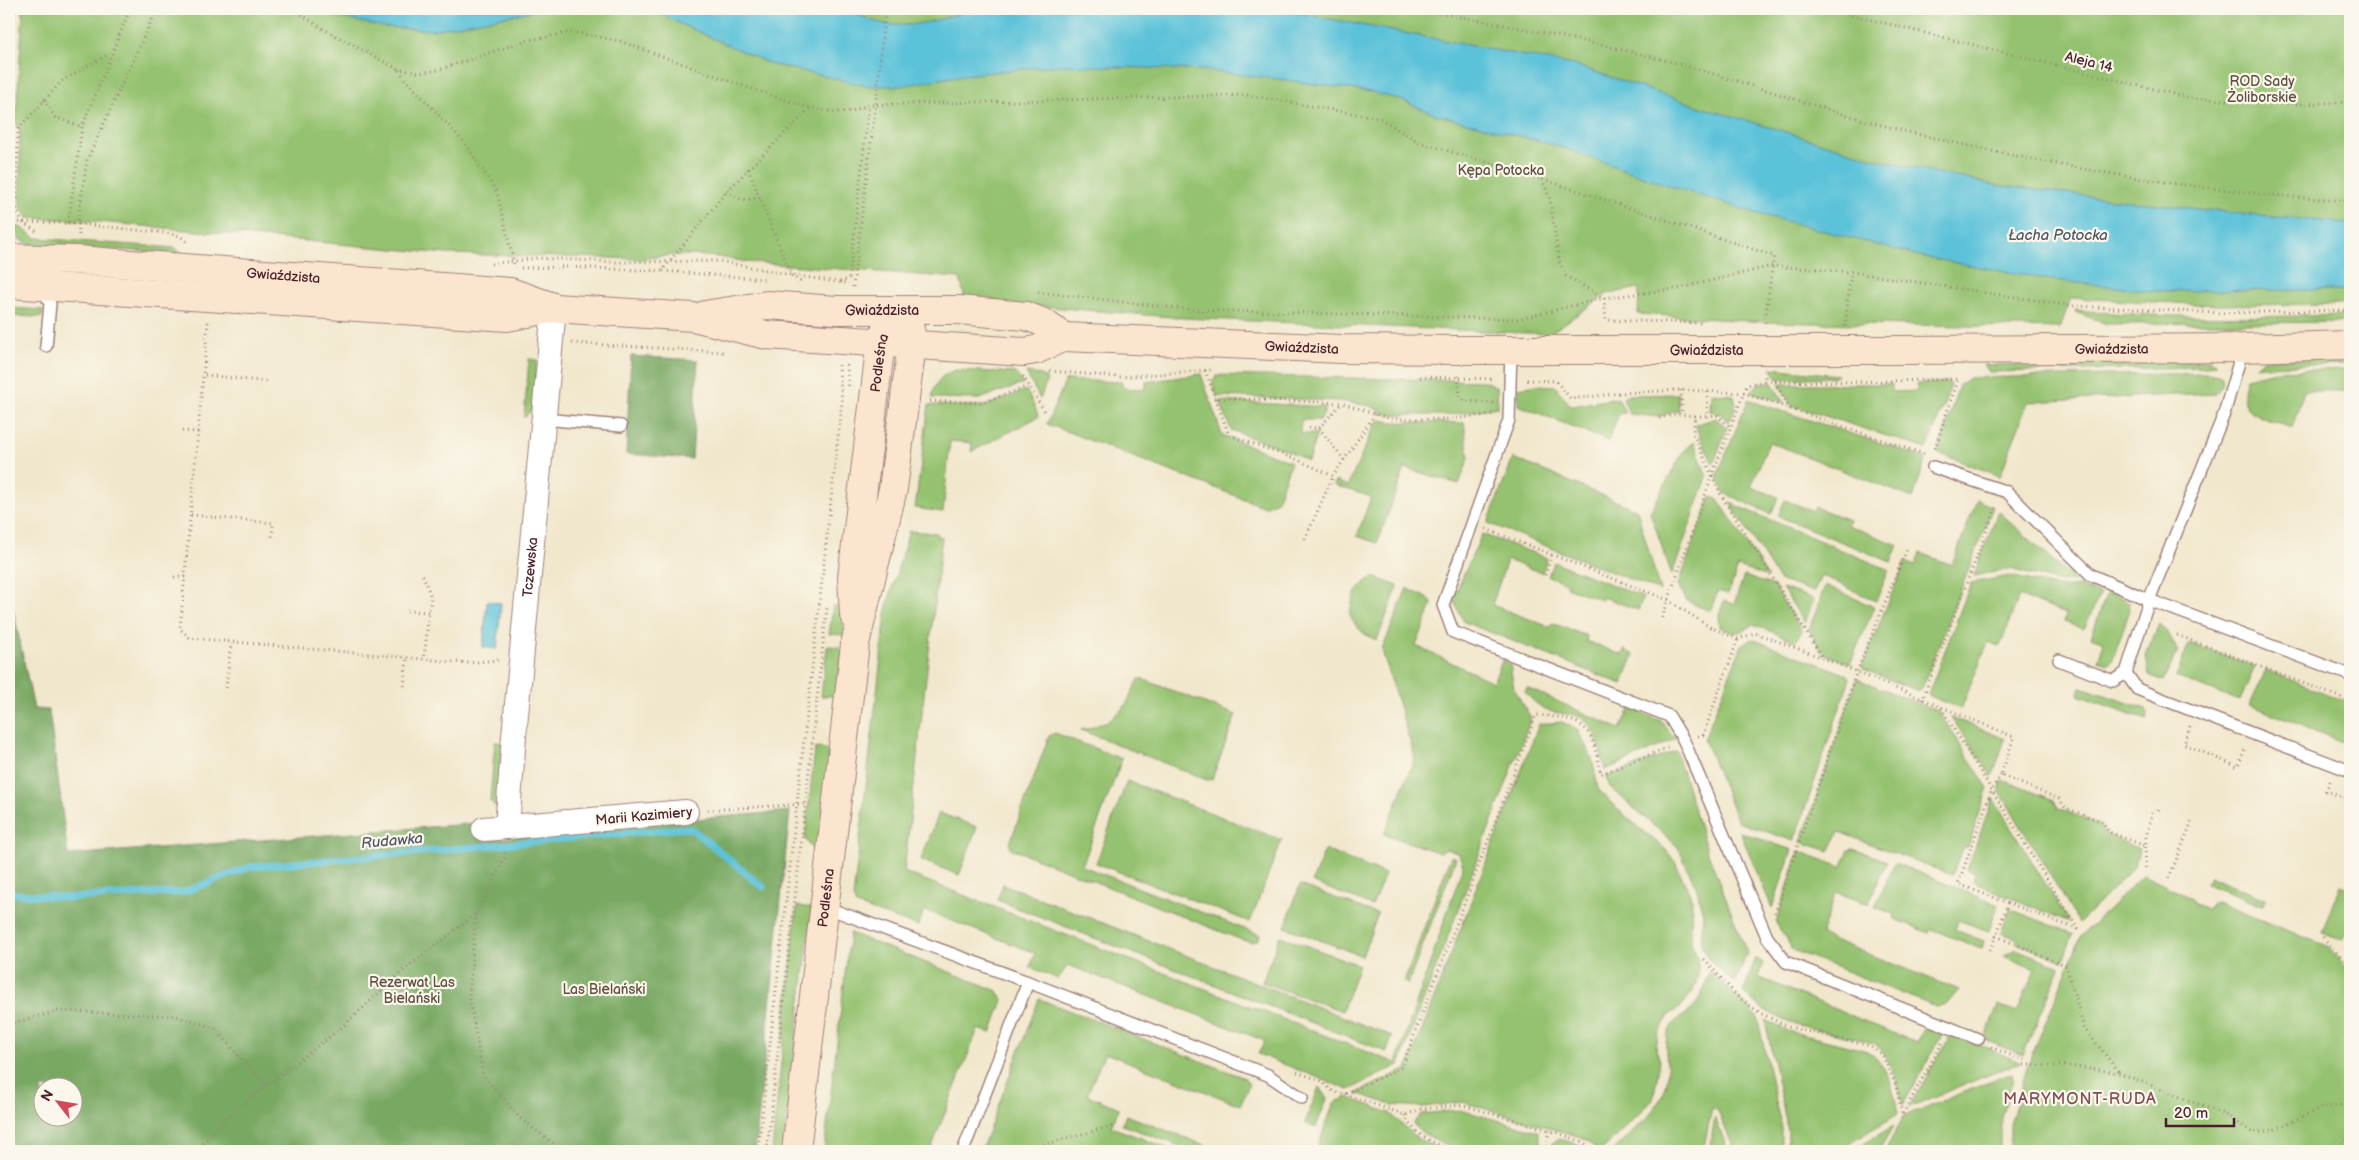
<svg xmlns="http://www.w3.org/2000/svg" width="2359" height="1160" font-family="'Balsamiq Sans',sans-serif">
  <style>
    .green { fill: #95c270; stroke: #70704e }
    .forest { fill: #78a862; stroke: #616446; fill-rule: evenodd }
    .water { fill: #5cc2d9; stroke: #537082 }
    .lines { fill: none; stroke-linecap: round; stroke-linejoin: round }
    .stream { stroke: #5cc2d9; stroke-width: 7 }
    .lane-casing { stroke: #9e837c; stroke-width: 14 }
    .street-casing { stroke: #9e837c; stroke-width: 26 }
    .secondary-casing { stroke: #9e837c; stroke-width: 30 }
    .path { stroke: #9e837c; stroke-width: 3; stroke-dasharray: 1 4; stroke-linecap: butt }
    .lane { stroke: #fff; stroke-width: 11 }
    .street { stroke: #fff; stroke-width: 24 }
    .secondary { stroke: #fbe5cf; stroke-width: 28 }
    .labels { text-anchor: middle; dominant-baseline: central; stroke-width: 4.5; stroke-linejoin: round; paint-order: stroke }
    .street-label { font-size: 14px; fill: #4a1f2b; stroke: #fbf7ec }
    .park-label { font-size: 14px; fill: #605040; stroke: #fbf7ec }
    .water-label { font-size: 15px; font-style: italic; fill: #505868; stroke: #fbf7ec }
    .quarter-label { font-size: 16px; letter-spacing: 1px; fill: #814d54; stroke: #fbf7ec }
  </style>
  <rect width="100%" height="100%" fill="#fbf7ec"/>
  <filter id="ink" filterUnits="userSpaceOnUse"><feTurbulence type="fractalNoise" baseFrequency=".02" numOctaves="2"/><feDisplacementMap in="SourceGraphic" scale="10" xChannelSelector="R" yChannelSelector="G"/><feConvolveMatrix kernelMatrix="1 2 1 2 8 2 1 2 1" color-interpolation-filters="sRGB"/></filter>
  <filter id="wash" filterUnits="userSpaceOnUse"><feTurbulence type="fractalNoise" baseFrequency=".0096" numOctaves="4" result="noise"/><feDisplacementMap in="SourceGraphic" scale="20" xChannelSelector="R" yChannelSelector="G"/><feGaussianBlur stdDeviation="1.12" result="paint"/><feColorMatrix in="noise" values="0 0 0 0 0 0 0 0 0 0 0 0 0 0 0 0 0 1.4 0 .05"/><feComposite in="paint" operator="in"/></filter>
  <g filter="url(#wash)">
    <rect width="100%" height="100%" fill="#f1e7cc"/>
    <g class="green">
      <path d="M23 9H2350V304L2217 305 2071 298 2060 328 1765 322 1638 314 1639 288 1607 294 1549 334 1183 318 965 300 960 278 747 262C712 255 679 252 644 259L447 254 78 220 28 218 20 206V131L16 122Z"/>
      <polygon points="13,227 20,227 36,238 175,248 183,254 28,244 19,239"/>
      <polygon points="9,308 43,310 42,317 9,316"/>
      <path d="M2076 310C2167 319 2258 317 2350 315V322L2107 324 2075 312Z"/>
      <polygon points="529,359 537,360 533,408 524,418"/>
      <polygon points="2269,359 2350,360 2350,364 2256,366 2263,360"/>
      <polygon points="2210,360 2217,364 2206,367 1989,372 1984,365"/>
      <polygon points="1771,368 1838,375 1834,377 1778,379"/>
      <path d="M2350 369V391H2304L2292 428C2265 418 2233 415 2246 378L2276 371Z"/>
      <path d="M955 370 1016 373 1023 384 979 399 932 398C934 383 941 375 955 370Z"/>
      <polygon points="1026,373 1041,375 1047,380 1040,399"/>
      <polygon points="2208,373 2222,376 2223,384 2216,393 2028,402 2000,476 1938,453 1959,385 1969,378"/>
      <polygon points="1201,374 1222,435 1291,462 1277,501 1265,507 1047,424 1066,380 1122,382 1122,388 1146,389 1146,382"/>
      <polygon points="1218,375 1484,381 1497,387 1498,407 1448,415 1388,415 1371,406 1340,401 1217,396 1212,382"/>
      <polygon points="1949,382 1951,385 1927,449 1791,405 1779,384 1892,384 1892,392 1917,391 1917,384"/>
      <polygon points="1772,383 1784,403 1751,392 1758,384"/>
      <polygon points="1538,385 1555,386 1571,406 1618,398 1625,413 1619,414 1608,441 1518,405 1518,388"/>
      <polygon points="1026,390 1037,412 1038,417 971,452 972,443 950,441 943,512 915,508 929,405 985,406"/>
      <path d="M1711 393 1733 395C1739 403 1733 413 1729 422L1720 414 1710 411Z"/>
      <polygon points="1678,394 1679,412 1674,411 1658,417 1629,414 1623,398 1629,395"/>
      <polygon points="1748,400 1926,458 1913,498 1769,442 1751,487 1778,497 1771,514 1724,493 1717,476"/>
      <polygon points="1220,401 1326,407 1321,420 1301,420 1300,434 1317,434 1308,461 1291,452 1231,430"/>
      <polygon points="1716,418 1727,428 1713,464 1695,425"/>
      <polygon points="1381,420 1391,422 1464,423 1469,458 1459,484 1405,468 1377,543 1357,536 1371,497 1334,485 1336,481 1348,486 1376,423"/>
      <polygon points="1694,442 1707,477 1672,575 1650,512 1683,452"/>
      <polygon points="1513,458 1637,510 1660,591 1488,523"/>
      <polygon points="1711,496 1718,499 1768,577 1738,567 1728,594 1718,591 1710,611 1687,601 1678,585"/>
      <polygon points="1785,500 1813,511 1815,507 1849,520 1847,525 1898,545 1891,562 1778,516"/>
      <polygon points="1977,500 1993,507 1922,688 1918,691 1863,669 1862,666 1905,562 1915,566 1920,553 1952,565"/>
      <polygon points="1730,503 1889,570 1876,601 1821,575 1814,592 1779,580"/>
      <polygon points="1998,511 2075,580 2061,582 2010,569 1974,576"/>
      <polygon points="909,531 937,533 937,536 942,537 904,872 1396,1063 1463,866 1459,854 1447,849 1440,853 1384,834 1415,758 1382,650 1407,588 1431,600 1432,605 1416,646 1493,682 1503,659 1510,664 1514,689 1531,718 1399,1065 1349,1090 1258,1054 1265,1041 1068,965 1058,979 1030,967 1035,953 924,910 918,926 856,905 853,898 887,606"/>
      <polygon points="1482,534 1547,558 1542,573 1507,560 1492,605 1550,627 1552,623 1587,636 1586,641 1622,655 1624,650 1634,655 1622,684 1464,622 1453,599"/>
      <polygon points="1554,562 1643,597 1638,610 1603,597 1602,600 1566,587 1567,583 1548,576"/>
      <polygon points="1744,576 1774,586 1802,631 1795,641 1753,624 1743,631 1733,633 1720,627 1719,615 1724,601 1734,604"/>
      <polygon points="2010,576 2063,588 2080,586 2100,594 2084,629 2064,622 2066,614 2019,596 2000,646 1988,642 1961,709 1928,695 1971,583"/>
      <path d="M1373 577 1398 586 1377 640C1364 636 1356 627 1350 616 1352 597 1356 586 1373 577Z"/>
      <polygon points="1825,585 1874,607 1850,664 1823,653 1809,630"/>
      <polygon points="1782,588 1814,599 1805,623"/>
      <polygon points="2108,590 2129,602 2130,610 2112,661 2108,664 2098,661 2104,642 2091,637"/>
      <polygon points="833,606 842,607 844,635 829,634"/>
      <polygon points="2159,624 2167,631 2178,652 2163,681 2149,675 2146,655"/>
      <polygon points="1752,639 1848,675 1850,678 1794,841 1738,822 1704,739 1742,645"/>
      <polygon points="2189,643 2255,666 2240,701 2176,677"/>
      <polygon points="829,646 839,647 842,652 837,696 821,696 827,647"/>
      <polygon points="2266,670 2350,703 2350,745 2250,705"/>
      <path d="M1139 679H1142L1236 715 1212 779 1207 780 1081 730C1099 727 1119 717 1128 701 1132 694 1134 686 1139 679Z"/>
      <polygon points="1857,679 1938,711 1988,788 1968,847 1964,847 1952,875 1839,832 1829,851 1801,842"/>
      <polygon points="2081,687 2146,709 2148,714 2147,720 2078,695"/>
      <path d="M1527 688 1620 729 1631 708 1661 721 1676 739 1605 770C1601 755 1598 734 1587 722 1578 712 1562 715 1550 711 1539 707 1533 701 1525 692Z"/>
      <polygon points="1951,717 2005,739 1992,777"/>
      <polygon points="1562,722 1577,729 1592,758 1598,789 1616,808 1666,850 1675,862 1692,899 1691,943 1698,959 1698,977 1693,991 1680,1008 1670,1014 1658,1034 1656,1049 1660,1061 1653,1100 1601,1151 1597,1151 1589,1141 1580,1137 1463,1102 1423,1107 1392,1105 1356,1093 1407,1069 1539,724"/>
      <polygon points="1055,733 1122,759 1082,866 1260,935 1258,940 1251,942 1242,940 1010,848 1010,843 1049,736"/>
      <polygon points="495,742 502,743 497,808 490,801"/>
      <polygon points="818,748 832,750 818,856 805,839 815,749"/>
      <polygon points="1676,751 1706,848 1747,953 1735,983 1709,960 1701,944 1703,915 1697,889 1678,847 1610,787 1606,777"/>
      <polygon points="2002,780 2054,800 2058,808 2100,825 2104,833 2139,849 2135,866 2079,923 1999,790"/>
      <polygon points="1127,781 1282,840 1250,922 1096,863"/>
      <polygon points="1993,798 2069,922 1973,882 1975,873 1967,870"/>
      <polygon points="939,813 977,827 959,875 921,860"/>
      <polygon points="1740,832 1792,850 1772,908"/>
      <polygon points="1853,849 1887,861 1868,904 1836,892 1821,935 1959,990 1946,1004 1936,1007 1793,950 1776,923 1799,851 1841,867 1849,850"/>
      <polygon points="1325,850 1385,874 1372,906 1312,882"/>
      <polygon points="1451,856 1456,858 1408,984 1404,982"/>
      <polygon points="1895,863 1998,905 1989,931 1958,920 1955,930 1984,941 1982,949 1931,929 1929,933 1893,918 1894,914 1875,907"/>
      <polygon points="2143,875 2191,898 2195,905 2208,910 2211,904 2216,902 2329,947 2350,972 2350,1121 2348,1121 2338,1151 2010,1151 2010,1124 2028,1065 2081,936"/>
      <polygon points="2210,877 2265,899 2263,906 2206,884"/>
      <polygon points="1003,884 1392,1036 1387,1052 997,900"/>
      <polygon points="1300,885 1378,914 1362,956 1285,927"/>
      <polygon points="2340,885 2350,889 2350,922 2343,940 2322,932"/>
      <polygon points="797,906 812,908 783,1151 772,1151"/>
      <polygon points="2010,909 2073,934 2063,961 2017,943 2018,939 2001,933"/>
      <polygon points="850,933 998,991 1003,1000 991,1033 978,1029 930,1151 824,1151"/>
      <polygon points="1280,936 1359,965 1342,1011 1262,982"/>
      <polygon points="2016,949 2059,966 2060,968 2023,1055 1987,1041 1986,1035 1998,1005 2017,1012 2035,969 2003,956"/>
      <path d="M1756 958 1763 963 1758 977 1917 1043 1925 1027 1943 1033 1903 1105C1898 1083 1891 1058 1873 1043L1790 1023 1762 1009 1743 992Z"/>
      <path d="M1712 973 1757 1016 1781 1125V1151H1735L1718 1111 1712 1108 1703 1151H1613C1630 1134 1663 1107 1667 1082 1670 1064 1661 1046 1670 1029 1674 1020 1683 1017 1690 1011 1699 1004 1706 985 1708 974Z"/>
      <polygon points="1039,999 1245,1078 1249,1085 1240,1105 1105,1053 1087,1095 1119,1108 1111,1127 1176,1151 981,1151"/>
      <path d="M1765 1020 1788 1031 1868 1051C1889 1067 1894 1090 1898 1114L1836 1151H1787L1788 1131Z"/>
      <polygon points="1952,1033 2020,1062 1909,1107"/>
      <polygon points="2012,1073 2013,1079 2000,1125 2000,1151 1885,1151 1904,1116"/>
      <polygon points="1319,1087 1327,1099 1316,1127 1305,1123"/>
      <polygon points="1347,1097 1390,1113 1416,1138 1444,1151 1316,1151 1334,1103"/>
      <polygon points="1460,1110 1538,1131 1542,1151 1460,1151 1424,1134 1413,1124 1421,1114"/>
      <polygon points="1126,1115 1215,1149 1214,1151 1194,1151 1122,1125"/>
      <polygon points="1715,1117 1728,1151 1709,1151"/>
      <polygon points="1894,1126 1879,1151 1850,1151"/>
      <polygon points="1559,1139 1581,1145 1586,1151 1550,1151 1551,1144"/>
    </g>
    <g class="forest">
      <polygon points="631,356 698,360 692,459 626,454"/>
      <path d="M9 589 34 709 48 710 50 718 68 855 481 823 482 841 577 829 790 811 755 1151H9ZM42 1088H72V1118H42Z"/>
    </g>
    <g class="water">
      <polygon points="318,9 544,9 433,30 384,27 337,17"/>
      <path d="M652 9H849C891 37 929 23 973 9H1277L1574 65 1701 107 1883 161 1994 185 2259 216 2350 223V290L2150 291 2052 280 1924 257 1762 215 1673 187 1558 146 1434 114 1401 100 1371 92 1285 80 1201 70 1060 65 964 75 900 86H868L770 64 679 23Z"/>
      <polygon points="487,601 501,603 497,649 483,647"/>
    </g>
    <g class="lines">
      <polyline class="stream" points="9,893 69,898 184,892 250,867 685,828 693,830 763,887"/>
    </g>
  </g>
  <g filter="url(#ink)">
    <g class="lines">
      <g class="lane-casing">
        <g id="lane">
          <polyline points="9,11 9,9"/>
          <polyline points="43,287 50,304 46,346"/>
          <polyline points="2243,348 2224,414 2149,600 2126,673 2137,689 2162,699 2350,771"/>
          <polyline points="1511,350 1509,420 1443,605 1453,632 1669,716 1684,741 1767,937 1786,962 1978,1039"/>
          <polyline points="543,419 621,426"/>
          <polyline points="1933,467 2007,492 2091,575 2149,600 2350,675"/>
          <polyline points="2059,660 2113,681 2126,673"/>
          <polyline points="825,907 1028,982 1268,1075 1302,1098"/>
          <polyline points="963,1151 1028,982"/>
        </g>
      </g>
      <g class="street-casing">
        <g id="street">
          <path id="s1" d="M507 827 514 736 554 308"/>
          <polyline points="484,829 686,812"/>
        </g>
      </g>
      <g class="secondary-casing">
        <g id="secondary">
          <path id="s2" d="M9 258 76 260 510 292 553 307"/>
          <path id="s3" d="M9 284 507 317 554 308 693 317 766 335 1024 352 1036 350 1064 337 1342 349 1458 350H1901L2243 348 2350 345"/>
          <path id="s4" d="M705 315 767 305 836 310H958L1026 316 1042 322 1064 337"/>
          <path id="s5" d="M854 615 852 577 881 342 887 326"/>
          <path id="s6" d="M796 1151 855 644 893 489 912 345C912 330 908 321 900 310"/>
        </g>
      </g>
      <g class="path">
        <polyline points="293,9 325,30 388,64 399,69 419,73 438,70 525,41 573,32 620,41 752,89 810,108 834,112 852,111 869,105 1247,95 1379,118 1419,142 1542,179 1774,256 1764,327"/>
        <path d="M1420 9C1503 25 1587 40 1668 61 1757 85 1844 118 1934 138 2071 170 2211 193 2350 201"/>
        <polyline points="1827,9 2190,98 2297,104 2350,102"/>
        <polyline points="399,70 405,79 465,143 497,192 515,268"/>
        <polyline points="44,100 55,117 82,127"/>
        <polyline points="748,169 791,275 801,282"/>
        <polyline points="1542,179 1550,199 1559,261 1566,276 1604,298 1606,320 1702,323"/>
        <polyline points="726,192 743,200 761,198"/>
        <polyline points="11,209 16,209 22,222 39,233"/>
        <polyline points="16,209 18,129 63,80 109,54"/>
        <polyline points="9,222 68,223 82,127 130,9"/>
        <polyline points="68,223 167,233 180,236 189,244"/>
        <polyline points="79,235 78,220 87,160 157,9"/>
        <polyline points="491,264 538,258 616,262 720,261 791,275 845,283"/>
        <polyline points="521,268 565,267 662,271 726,192 810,108"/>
        <polyline points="663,271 764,279"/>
        <polyline points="840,282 849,279 869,105"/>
        <polyline points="853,287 877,93 885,9"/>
        <polyline points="1038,292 1194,310 1518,319 1604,298 1681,288 1772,266 1851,272 2073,306 2219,313 2350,310"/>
        <polyline points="208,322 180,629 190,638 467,663 498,660"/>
        <polyline points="1845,326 1851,272"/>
        <polyline points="572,343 723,352"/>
        <polyline points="847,365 849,389"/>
        <polyline points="1205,370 1229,435 1298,460 1333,476 1376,413"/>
        <polyline points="1050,371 1120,377 1211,370"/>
        <polyline points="205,375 269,382"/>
        <polyline points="1023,376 1044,411"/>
        <polyline points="1458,376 1460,397 1465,401 1494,403"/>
        <polyline points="1420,377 1494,379"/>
        <polyline points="1527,380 1556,381 1571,399 1621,393 1681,390 1744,393 1924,454"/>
        <polyline points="1765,381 1857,382 1958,379 1934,451"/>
        <polyline points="1775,382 1790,409"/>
        <polyline points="1681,390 1682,414"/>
        <polyline points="1214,398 1342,403 1391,419 1451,419 1493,414"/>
        <polyline points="930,401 981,403 1029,386"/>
        <polyline points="1695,416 1707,416 1708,390"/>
        <polyline points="1707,416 1717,415 1731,428"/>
        <polyline points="1659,418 1676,414 1695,416 1693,433 1721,495 1822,657"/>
        <polyline points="1309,428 1319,428 1344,460"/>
        <polyline points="1319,428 1342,403"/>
        <polyline points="182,431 199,432"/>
        <polyline points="191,515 273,523 272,538"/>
        <polyline points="1486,529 1668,600 1710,627 1738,639 1755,633 1823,658 2014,737 2001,775 2059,799 2066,808 2103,822 2109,832 2145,846"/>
        <polyline points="1305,539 1333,476"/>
        <polyline points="423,575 431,597 429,612"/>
        <polyline points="1545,575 1552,555"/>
        <polyline points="174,577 186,577"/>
        <polyline points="407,611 429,612 424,659"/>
        <polyline points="1662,618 1712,475 1747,385 1765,381 1765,373"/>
        <polyline points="2177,635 2350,701"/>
        <polyline points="404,686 407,658"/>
        <polyline points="226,688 231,643"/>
        <polyline points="1922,700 1997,504"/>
        <polyline points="1941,708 2079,931"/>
        <polyline points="2190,726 2184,744 2238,767 2245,748"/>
        <polyline points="1698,736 1703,735 1738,639"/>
        <polyline points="2001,775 1992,789 1958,884 2079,930"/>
        <polyline points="2330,781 2326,791 2350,800"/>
        <polyline points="708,810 804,804"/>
        <polyline points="2145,868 2146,837 2153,810 2158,811 2159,808"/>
        <polyline points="2169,878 2192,821"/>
        <polyline points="2008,903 1996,936 2066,966 2084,1028 2119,1072"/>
        <polyline points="1775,913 1856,674 1907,549"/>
        <polyline points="476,914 469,996 483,1075 520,1118 563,1151"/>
        <polyline points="2323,937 2350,968"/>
        <polyline points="1990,950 1996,936"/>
        <polyline points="1704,959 1737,996 1760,1013 1789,1027 1871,1046 1883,1056 1896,1085 1902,1114"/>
        <polyline points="9,1024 58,1011 176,1016 215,1028 242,1060 267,1085"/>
        <polyline points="1991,1047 2025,1061"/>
        <polyline points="2024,1065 2070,1066 2120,1073 2228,1116 2253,1133 2273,1130 2324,1107 2350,1104"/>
        <path d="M1297 1072 1321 1081 1334 1092 1345 1094 1402 1067 1536 715C1587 719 1591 724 1601 774L1669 747"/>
        <polyline points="1345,1094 1405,1115 1421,1109 1462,1105 1549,1130"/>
        <polyline points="1903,1114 1942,1043"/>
        <path d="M1405 1115C1413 1136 1433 1142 1453 1151"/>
        <polyline points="196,1151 228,1116 342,1027 406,968 476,914 505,857 505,850"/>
        <polyline points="758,1151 842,402 839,365"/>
        <polyline points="767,1151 827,608"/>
        <polyline points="1019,1151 1116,1125"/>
        <polyline points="1546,1151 1549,1130 1583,1142 1592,1151"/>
      </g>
      <use href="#lane" class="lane"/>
      <use href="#street" class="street"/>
      <use href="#secondary" class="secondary"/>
    </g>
  </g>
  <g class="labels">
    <g class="street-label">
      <text transform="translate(2089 62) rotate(14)">Aleja 14</text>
      <text stroke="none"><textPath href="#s2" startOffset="275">Gwiaździsta</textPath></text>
      <text stroke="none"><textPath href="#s4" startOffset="178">Gwiaździsta</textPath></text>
      <text stroke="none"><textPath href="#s3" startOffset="1301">Gwiaździsta</textPath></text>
      <text stroke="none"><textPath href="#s3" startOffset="2111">Gwiaździsta</textPath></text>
      <text stroke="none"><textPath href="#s3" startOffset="1706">Gwiaździsta</textPath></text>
      <text stroke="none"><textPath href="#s5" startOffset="254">Podleśna</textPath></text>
      <text stroke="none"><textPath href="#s1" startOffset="261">Tczewska</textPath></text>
      <text transform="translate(644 816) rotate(-5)">Marii Kazimiery</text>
      <text stroke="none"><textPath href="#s6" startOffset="255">Podleśna</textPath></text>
    </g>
    <g class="park-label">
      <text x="2262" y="81">ROD Sady<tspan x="2262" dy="16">Żoliborskie</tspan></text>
      <text x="1501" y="170">Kępa Potocka</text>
      <text x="412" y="982">Rezerwat Las<tspan x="412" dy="16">Bielański</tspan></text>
      <text x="604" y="989">Las Bielański</text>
    </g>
    <g class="water-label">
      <text x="2058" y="235">Łacha Potocka</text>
      <text transform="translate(392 841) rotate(-5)">Rudawka</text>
    </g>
    <g class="quarter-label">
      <text x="2080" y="1099">MARYMONT-RUDA</text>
    </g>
  </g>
  <rect width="2359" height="1160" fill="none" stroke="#fbf7ec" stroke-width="30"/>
  <g transform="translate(58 1102) rotate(301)"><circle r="24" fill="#fbf7ec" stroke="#b4a19f"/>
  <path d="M0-4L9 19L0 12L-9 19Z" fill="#d1495b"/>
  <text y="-8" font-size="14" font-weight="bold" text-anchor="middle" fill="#4a1f2b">N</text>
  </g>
  <path d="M2166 1118v8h68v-8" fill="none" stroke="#4a1f2b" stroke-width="2.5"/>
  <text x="2174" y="1118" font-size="15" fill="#4a1f2b" stroke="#fbf7ec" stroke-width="4" paint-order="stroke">20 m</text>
</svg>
